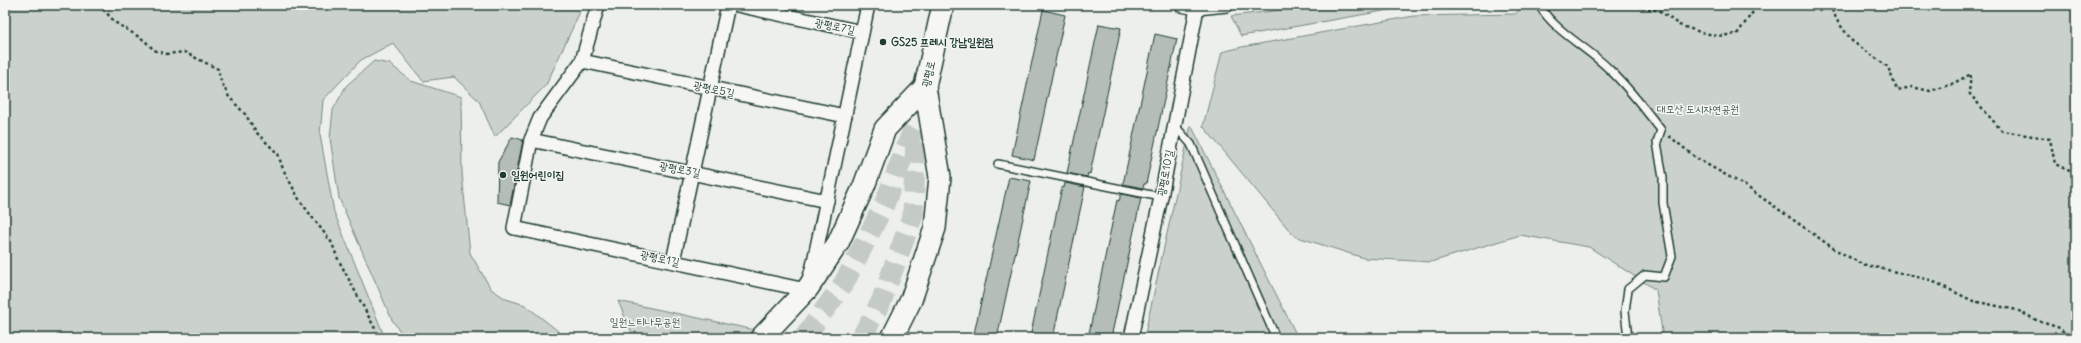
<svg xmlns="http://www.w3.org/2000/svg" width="2081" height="343" font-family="Delius,'Poor Story',sans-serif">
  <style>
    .green { fill: #cbd2cc; stroke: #758880 }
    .building { fill: #b4bdb8; stroke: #1f3d34 }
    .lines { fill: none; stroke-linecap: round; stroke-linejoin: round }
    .primary-tunnel { stroke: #c4cbc6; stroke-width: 21; stroke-dasharray: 21 10; stroke-linecap: butt }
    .lane-casing { stroke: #1f3d34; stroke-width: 10 }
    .street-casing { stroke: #1f3d34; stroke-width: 16 }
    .primary-casing { stroke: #1f3d34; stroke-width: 24 }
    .path { stroke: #1f3d34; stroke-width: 2.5; stroke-dasharray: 3 3; stroke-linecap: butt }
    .lane { stroke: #f6f6f2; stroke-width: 7 }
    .street { stroke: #f6f6f2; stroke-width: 13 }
    .primary { stroke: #f6f6f2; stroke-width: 21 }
    .poi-dot { fill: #1f3d34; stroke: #f6f6f2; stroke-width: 1.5 }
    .labels { text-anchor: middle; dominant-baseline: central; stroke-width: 3; stroke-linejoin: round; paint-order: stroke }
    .street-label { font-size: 11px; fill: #1f3d34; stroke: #f6f6f2 }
    .poi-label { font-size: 11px; font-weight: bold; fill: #1f3d34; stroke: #f6f6f2; text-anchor: start }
    .park-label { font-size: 11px; fill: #415b52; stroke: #f6f6f2 }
  </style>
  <rect width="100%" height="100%" fill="#edefea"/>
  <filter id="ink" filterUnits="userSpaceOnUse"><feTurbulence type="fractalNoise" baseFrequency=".025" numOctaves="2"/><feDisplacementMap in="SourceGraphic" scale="8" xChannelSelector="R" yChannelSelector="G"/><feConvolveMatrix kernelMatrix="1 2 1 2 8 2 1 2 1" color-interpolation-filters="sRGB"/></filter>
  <g filter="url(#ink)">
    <g class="green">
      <polygon points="5,5 581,5 579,14 546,85 495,137 479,101 454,77 423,81 393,43 361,60 323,100 320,135 334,212 385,338 5,338"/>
      <polygon points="1325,5 1513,5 1512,8 1412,6 1241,36 1231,16"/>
      <polygon points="1524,5 2076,5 2076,338 1663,338 1656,290 1589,247 1520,235 1431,262 1364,258 1294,236 1203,126 1222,52 1242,47 1414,16 1515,14"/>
      <polygon points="374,61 390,64 411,81 461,97 462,174 470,253 491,289 506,299 525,305 558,331 559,338 405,338 392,320 339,198 330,138 333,110 346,86"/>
      <polygon points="1191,125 1298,338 1144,338"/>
      <polygon points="618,301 755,330 744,338 634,338"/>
    </g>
    <g class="building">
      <polygon points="1043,10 1065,15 1034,160 1012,155"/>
      <polygon points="1099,24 1121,28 1090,174 1088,173 1087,177 1067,173"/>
      <polygon points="1155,34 1177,39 1146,184 1144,184 1143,188 1123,184"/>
      <polygon points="512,137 523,140 510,205 497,202 498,162"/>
      <polygon points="1009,177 1031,181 997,338 973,338"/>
      <polygon points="1065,183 1085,187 1053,338 1031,333 1062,187 1064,188"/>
      <polygon points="1121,194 1141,198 1111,338 1088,338 1117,200 1119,201"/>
    </g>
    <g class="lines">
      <g class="primary-tunnel">
        <polyline points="804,338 844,283 884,205 917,120"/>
        <polyline points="861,338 881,302 913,215 916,136"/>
      </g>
      <g class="lane-casing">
        <g id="lane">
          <path d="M1539 5C1556 33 1586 46 1609 69 1628 87 1645 109 1661 130L1657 142 1663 178V203L1672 256 1664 277 1645 275 1628 289 1625 311 1628 338"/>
          <polyline points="1175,126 1191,144 1276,338"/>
          <polyline points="998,164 1161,197"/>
        </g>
      </g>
      <g class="street-casing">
        <g id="street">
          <polyline points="598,5 582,61 540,118 531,140 514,228 806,290 813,266 868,5"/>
          <polyline points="737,5 862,32"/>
          <polyline points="1181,5 1197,8 1227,5"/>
          <polyline points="582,61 845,116"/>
          <polyline points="531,140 827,201"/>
          <polyline points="673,261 728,5"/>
          <polyline points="1131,338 1161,197 1197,8"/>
        </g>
      </g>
      <g class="primary-casing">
        <g id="primary">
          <polyline points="922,100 943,5"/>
          <polyline points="761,338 808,288 838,243 864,186 885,129 925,87"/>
          <polyline points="892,338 911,300 935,228 940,177 925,87"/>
        </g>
      </g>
      <g class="path">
        <polyline points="99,5 116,23 144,40 154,50 167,54 184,52 218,69 221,81 229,97 245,114 257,133 278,154 283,169 300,201 332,243 337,257 380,338"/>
        <polyline points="1630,5 1660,11 1679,25 1700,32 1718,36 1737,34 1758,5"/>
        <polyline points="1803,5 1831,8 1838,22 1852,41 1888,67 1897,90 1912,87 1930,91 1950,85 1971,74 1969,93 2002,131 2050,139 2055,164 2076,174"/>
        <polyline points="1669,136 1699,160 1744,185 1836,250 1862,264 1930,280 1973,301 2017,310 2038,321 2060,328 2069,338"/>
      </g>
      <use href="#lane" class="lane"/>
      <use href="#street" class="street"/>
      <use href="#primary" class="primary"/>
    </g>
  </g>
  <g class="poi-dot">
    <circle cx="883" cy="42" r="4"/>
    <circle cx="503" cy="175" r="4"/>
  </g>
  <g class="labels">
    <g class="street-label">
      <text transform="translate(835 26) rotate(12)">광평로7길</text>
      <text transform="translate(928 74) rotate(-77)">광평로</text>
      <text transform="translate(714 89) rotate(12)">광평로5길</text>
      <text transform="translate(680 169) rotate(11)">광평로3길</text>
      <text transform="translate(1165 173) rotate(-79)">광평로10길</text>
      <text transform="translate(660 258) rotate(12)">광평로1길</text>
    </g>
    <g class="poi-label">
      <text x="891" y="42">GS25 프레시 강남일원점</text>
      <text x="511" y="175">일원어린이집</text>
    </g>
    <g class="park-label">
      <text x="1698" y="109">대모산 도시자연공원</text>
      <text x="645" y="322">일원느티나무공원</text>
    </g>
  </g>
  <rect width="2081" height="343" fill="none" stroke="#f6f6f2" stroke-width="20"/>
  <rect x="10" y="10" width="2061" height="323" fill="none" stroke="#1f3d34" stroke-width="1.5" filter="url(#ink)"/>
</svg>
